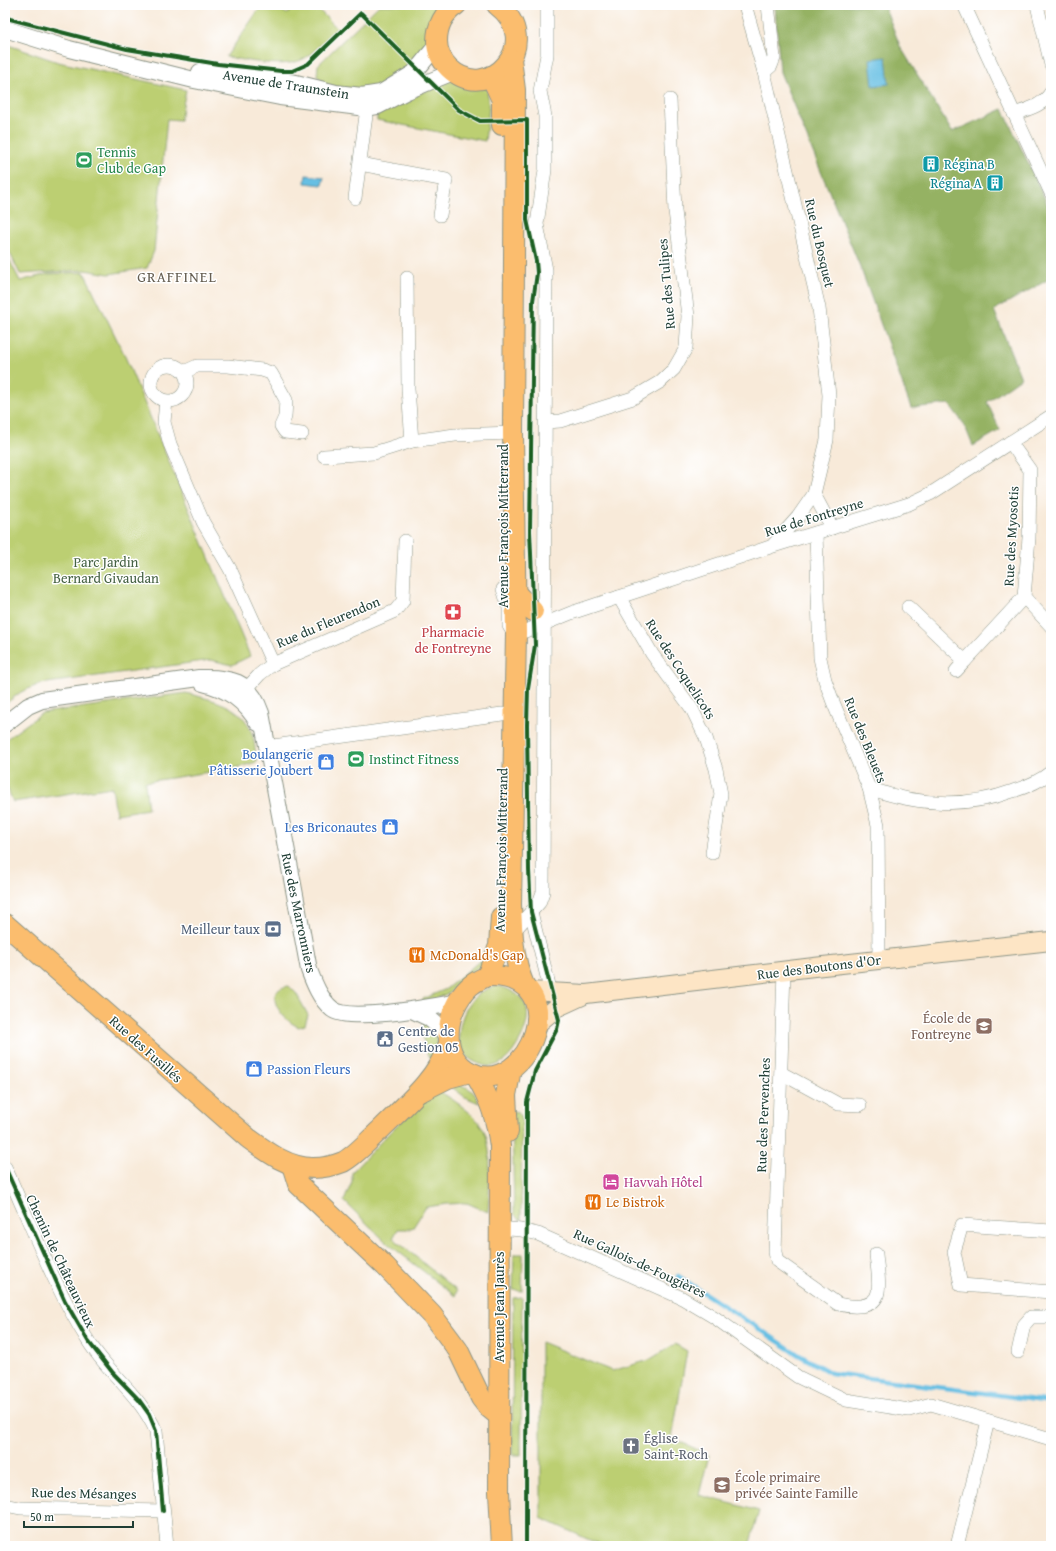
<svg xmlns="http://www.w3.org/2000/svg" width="1056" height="1551" font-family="'Gentium Book Plus',serif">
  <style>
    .green { fill: #bccf72; stroke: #6e8653 }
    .forest { fill: #95b264; stroke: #5a784c }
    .water { fill: #66bfe3; stroke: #427e8c }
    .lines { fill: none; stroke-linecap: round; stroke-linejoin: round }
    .stream { stroke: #66bfe3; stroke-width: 4.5 }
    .minor-casing { stroke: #8c9486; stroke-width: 14 }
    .tertiary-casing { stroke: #8c9486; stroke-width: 18 }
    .secondary-casing { stroke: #8c9486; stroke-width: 20 }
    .primary-casing { stroke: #8c9486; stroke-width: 22 }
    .minor { stroke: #fff; stroke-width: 13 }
    .tertiary { stroke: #fff; stroke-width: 16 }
    .secondary { stroke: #fde5c5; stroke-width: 18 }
    .primary { stroke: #fbbd6e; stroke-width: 20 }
    .cycleway-casing { stroke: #fff; stroke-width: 6 }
    .cycleway { stroke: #1b5e20; stroke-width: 4 }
    .labels { text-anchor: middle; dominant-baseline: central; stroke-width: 3; stroke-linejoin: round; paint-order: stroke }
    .street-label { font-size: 14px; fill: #1f3d34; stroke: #fff }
    .leisure-label { font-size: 14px; fill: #27864d; stroke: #fff; text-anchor: start }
    .culture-label { font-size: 14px; fill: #0d838f; stroke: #fff; text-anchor: start }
    .park-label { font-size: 14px; fill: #466244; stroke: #fff }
    .health-label { font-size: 14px; fill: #be3a42; stroke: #fff }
    .shop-label { font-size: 14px; fill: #366cbe; stroke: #fff; text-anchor: end }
    .service-label { font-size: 14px; fill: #4e5e75; stroke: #fff; text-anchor: end }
    .food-label { font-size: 14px; fill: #c56008; stroke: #fff; text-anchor: start }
    .education-label { font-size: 14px; fill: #785e54; stroke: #fff; text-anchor: end }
    .hotel-label { font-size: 14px; fill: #b23c85; stroke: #fff; text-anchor: start }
    .worship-label { font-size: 14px; fill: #5b616d; stroke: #fff; text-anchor: start }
    .neighbourhood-label { font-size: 15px; letter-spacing: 1px; fill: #665f52; stroke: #fff }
  </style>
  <rect width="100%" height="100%" fill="#fff"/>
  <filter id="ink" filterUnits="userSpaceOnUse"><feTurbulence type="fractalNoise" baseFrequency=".025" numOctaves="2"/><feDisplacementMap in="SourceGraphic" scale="8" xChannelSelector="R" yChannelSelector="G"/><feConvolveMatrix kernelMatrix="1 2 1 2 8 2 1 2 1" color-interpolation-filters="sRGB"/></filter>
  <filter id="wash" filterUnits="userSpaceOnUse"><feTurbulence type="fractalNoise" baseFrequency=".012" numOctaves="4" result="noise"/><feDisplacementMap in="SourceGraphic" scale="16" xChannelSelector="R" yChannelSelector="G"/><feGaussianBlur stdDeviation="0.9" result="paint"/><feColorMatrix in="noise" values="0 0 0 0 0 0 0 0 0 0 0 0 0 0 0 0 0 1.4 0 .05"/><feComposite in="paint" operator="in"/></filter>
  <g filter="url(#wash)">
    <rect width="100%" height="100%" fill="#f8ead9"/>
    <g class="green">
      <path d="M262 5H273L287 14 297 5H314L337 28C327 37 317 50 305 58 286 70 247 60 226 57Z"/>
      <polygon points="379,5 438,5 442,9 433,42 417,61 377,88 345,89 325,84 317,76 318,65"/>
      <polygon points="5,44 58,62 186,90 180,120 167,119 154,251 147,268 109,274 85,270 20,274 5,243"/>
      <polygon points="450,80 487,87 489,108 485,141 377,120 377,112"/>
      <polygon points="5,251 20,281 47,274 84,272 124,354 250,656 232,665 211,660 40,684 21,692 5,704"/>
      <path d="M186 693C211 700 241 704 251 731 255 740 255 752 257 762L235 768 145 782 148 809 116 814 112 787 13 802 5 783V740L42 713Z"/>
      <polygon points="488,954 481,966 466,975 450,992 436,999 423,1002 423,999 446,989"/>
      <path d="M289 986 296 993 308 1015 305 1025 299 1027C282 1021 260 990 289 986Z"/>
      <path d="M498 986C530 994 534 1015 519 1042 513 1052 506 1063 493 1066 486 1067 479 1064 473 1061 467 1057 460 1052 459 1045 457 1019 470 990 498 986Z"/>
      <path d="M424 1020C439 1037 441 1041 432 1063 424 1051 421 1035 424 1020Z"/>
      <path d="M449 1085C464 1084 474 1088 479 1103L465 1097Z"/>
      <path d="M437 1090C451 1098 474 1113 482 1127 494 1145 489 1190 488 1212L467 1203 447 1204 426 1207 412 1229H398L393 1238 457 1291 455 1296 386 1242 344 1201 352 1182V1172L395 1127Z"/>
      <polygon points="512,1111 518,1112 522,1117 521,1221 514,1214"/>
      <polygon points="514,1254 523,1254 522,1291 513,1290"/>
      <polygon points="522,1297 521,1455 512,1455 513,1298"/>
      <polygon points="541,1342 612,1371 649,1360 675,1344 687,1351 672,1438 709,1455 699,1495 759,1511 749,1546 603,1546 541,1518"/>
    </g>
    <polygon class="forest" points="781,5 884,5 900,46 952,132 1003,109 1051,212 1051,278 994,310 1021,378 987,402 1000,430 973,446 964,424 949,404 911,408 861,269 780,72 775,7"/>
    <g class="water">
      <polygon points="886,57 889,84 873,86 870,59"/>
      <polygon points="306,175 324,177 322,185 305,183"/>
    </g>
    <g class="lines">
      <polyline class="stream" points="678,1276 799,1355 831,1373 1051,1402"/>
    </g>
  </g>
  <g filter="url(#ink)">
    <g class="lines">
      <g class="minor-casing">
        <g id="minor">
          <polyline points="745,5 764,72 819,308 829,395 827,440 814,494 798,517 774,544"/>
          <polyline points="964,5 1051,193"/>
          <polyline points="1037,5 1051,65"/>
          <polyline points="764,72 771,66 774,58 768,5"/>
          <path d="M1014 114C1028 109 1043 106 1051 92"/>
          <polyline points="360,164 446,180 440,215"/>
          <polyline points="355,198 367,108"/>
          <polyline points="407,278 408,389 412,441"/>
          <circle cx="169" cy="383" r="18"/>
          <polyline points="184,372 197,366 228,366 262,370 271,373 286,400 285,417 281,426 285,432 302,434"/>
          <polyline points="166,401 164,422 170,444 203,522 230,569 273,664"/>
          <polyline points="546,422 560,421 633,398 660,382 674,369 686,348 688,316 675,211 670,100"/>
          <polyline points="1010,442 1030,470 1029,538 1024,597 1051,626"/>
          <polyline points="324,456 374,453 412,441 455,435 513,433"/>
          <polyline points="814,494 832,528"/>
          <polyline points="816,533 820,658 825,680 833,702 869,788 878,825 879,960"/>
          <polyline points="503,589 509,608 509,626 512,631 519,633 534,628 571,613 773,546 909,504 930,494 1051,416"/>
          <polyline points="619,597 652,654 692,709 706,738 716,769 721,794 712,853"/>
          <polyline points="908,607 965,661 1024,597"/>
          <polyline points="956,671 965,661"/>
          <polyline points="240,696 260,674 273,664 395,611 403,601 405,541"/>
          <polyline points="266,747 502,714"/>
          <path d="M869 788C916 805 964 809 1013 791 1026 787 1040 781 1051 772"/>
          <polyline points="531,912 551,993"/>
          <polyline points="512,933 539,903 543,892 546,270 537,224 545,170 545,116 540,91 547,55 547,5"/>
          <path d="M784 970 775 1252 777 1261 838 1304C850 1307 875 1310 878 1292 880 1281 877 1266 876 1254"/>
          <polyline points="781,1073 838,1104 860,1105"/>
          <path d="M5 1167C31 1224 53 1285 87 1339 108 1374 139 1393 156 1431L167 1546"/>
          <polyline points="499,1228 521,1230 538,1234 682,1298 714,1317 798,1377 846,1400 909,1410 931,1404 1051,1439"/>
          <polyline points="1051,1231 962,1225 954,1252 961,1285 1051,1292"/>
          <polyline points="1018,1352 1024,1325 1031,1317 1051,1317"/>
          <polyline points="5,1505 20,1508 163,1511"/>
          <polyline points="957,1546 988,1421"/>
        </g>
      </g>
      <g class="tertiary-casing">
        <g id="tertiary">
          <polyline points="5,29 69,49 194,80 280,97 367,108 378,106 407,91 453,72"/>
          <polyline points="200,72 296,83 336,93 362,96 381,93 414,73 437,45"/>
          <path d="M203 683C228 689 245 701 258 723"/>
          <path d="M5 724 28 706 42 700 199 678C230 677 250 680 261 713L309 970C314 983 320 999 332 1009 349 1023 435 1006 459 1002"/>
          <polyline points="412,1010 429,1018 448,1035"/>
        </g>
      </g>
      <g class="secondary-casing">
        <g id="secondary">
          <polyline points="529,991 586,994 814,967 1051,941"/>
          <polyline points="537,1024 556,1008 582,996"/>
        </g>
      </g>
      <g class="primary-casing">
        <g id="primary">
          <path d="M456 5C444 13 437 26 437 41 437 51 442 61 449 68 489 106 546 42 497 5"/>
          <path d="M511 59 515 90 513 433 516 633 511 904C512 932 513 959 524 985"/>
          <polyline points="491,76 502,100 502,125"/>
          <polyline points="516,593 533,611"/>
          <path d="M5 924 248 1138C267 1152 288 1168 313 1168 323 1168 333 1166 343 1162 356 1155 368 1141 380 1130 405 1105 436 1080 448 1046"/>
          <polyline points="487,976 499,946 501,917"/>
          <path d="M487 976C578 973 528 1099 472 1073 437 1056 446 1009 469 987 474 982 481 979 487 976Z"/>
          <path d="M475 1074C490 1099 496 1117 500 1146L499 1492 502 1546"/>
          <polyline points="422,1091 448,1078 470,1072"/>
          <polyline points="508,1132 506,1095 511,1069"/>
          <polyline points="292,1165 298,1184 385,1266 432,1315 458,1350 481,1398 488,1407 499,1416"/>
        </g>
      </g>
      <use href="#minor" class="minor"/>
      <use href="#tertiary" class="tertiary"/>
      <use href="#secondary" class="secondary"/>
      <use href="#primary" class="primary"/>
      <g class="cycleway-casing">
        <g id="cycleway">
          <polyline points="5,16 10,19 127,49 218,64 281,71 292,71 308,64 361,13 459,110 480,121 527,120 527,220 536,261 537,273 533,301 530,531 535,645 528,689 527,725 529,870 531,912 559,1020 557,1029 535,1071 527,1102 526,1546"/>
          <polyline points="5,1167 65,1301 88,1341 113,1373 139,1400 149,1414 156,1431 163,1511"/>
        </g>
      </g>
      <use href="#cycleway" class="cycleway"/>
    </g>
  </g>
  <defs>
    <g id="stadium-square" transform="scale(0.9)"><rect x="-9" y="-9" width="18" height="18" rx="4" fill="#2e9e5b" stroke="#fff"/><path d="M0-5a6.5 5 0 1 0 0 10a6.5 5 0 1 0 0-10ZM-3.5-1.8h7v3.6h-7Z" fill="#fff"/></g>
    <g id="building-square" transform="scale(0.9)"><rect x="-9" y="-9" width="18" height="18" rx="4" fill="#0f9aa8" stroke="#fff"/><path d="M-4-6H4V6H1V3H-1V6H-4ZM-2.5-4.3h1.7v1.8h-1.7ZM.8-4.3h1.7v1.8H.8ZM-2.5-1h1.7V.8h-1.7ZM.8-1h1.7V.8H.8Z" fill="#fff"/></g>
    <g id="pharmacy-square" transform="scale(0.9)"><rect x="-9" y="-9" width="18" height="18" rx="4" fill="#e0444e" stroke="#fff"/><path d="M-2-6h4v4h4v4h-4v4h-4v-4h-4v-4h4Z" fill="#fff"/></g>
    <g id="shop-square" transform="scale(0.9)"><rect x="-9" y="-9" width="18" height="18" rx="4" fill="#3f7fe0" stroke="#fff"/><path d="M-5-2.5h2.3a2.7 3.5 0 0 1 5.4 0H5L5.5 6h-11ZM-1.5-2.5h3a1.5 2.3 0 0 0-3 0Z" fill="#fff"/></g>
    <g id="bank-square" transform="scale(0.9)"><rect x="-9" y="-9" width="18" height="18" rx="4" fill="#5c6f8a" stroke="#fff"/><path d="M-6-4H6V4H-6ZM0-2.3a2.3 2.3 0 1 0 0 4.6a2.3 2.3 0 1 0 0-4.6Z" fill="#fff"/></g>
    <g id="restaurant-square" transform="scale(0.9)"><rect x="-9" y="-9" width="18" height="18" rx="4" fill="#e8710a" stroke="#fff"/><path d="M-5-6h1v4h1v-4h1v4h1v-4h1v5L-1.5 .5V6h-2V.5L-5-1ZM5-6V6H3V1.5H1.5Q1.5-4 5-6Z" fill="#fff"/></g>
    <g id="school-square" transform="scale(0.9)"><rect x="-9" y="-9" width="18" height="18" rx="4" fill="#8d6e63" stroke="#fff"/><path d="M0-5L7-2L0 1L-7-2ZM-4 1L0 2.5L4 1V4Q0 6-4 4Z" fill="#fff"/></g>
    <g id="civic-square" transform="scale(0.9)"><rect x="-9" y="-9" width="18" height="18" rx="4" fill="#5c6f8a" stroke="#fff"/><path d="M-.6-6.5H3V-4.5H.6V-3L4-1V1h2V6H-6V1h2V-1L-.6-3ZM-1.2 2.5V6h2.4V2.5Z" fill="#fff"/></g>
    <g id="hotel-square" transform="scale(0.9)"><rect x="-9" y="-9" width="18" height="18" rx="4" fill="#d1479c" stroke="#fff"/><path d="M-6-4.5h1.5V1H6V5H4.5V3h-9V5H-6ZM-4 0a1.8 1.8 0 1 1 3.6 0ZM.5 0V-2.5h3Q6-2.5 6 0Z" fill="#fff"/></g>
    <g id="church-square" transform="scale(0.9)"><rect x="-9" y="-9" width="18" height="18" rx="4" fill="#6b7280" stroke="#fff"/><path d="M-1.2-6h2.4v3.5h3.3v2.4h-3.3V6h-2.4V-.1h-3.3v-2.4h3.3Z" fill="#fff"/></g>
  </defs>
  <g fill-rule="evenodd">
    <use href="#stadium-square" x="84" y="160"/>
    <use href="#building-square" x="931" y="164"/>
    <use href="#building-square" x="995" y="183"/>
    <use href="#pharmacy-square" x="453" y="612"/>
    <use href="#stadium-square" x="356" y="759"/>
    <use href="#shop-square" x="326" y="762"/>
    <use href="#shop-square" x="390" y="827"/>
    <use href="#bank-square" x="273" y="929"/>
    <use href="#restaurant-square" x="417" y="955"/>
    <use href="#school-square" x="984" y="1026"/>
    <use href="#civic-square" x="385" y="1039"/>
    <use href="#shop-square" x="254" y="1069"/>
    <use href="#hotel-square" x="611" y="1182"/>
    <use href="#restaurant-square" x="593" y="1202"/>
    <use href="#church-square" x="631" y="1446"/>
    <use href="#school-square" x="722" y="1485"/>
  </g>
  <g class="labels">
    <g class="street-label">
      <text transform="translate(286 84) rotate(9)">Avenue de Traunstein</text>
      <text transform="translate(820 243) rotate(77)">Rue du Bosquet</text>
      <text transform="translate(666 284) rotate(-95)">Rue des Tulipes</text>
      <text transform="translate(814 517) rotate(-17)">Rue de Fontreyne</text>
      <text transform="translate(503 526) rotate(-90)">Avenue François Mitterrand</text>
      <text transform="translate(1011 536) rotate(-87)">Rue des Myosotis</text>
      <text transform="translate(328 622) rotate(-23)">Rue du Fleurendon</text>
      <text transform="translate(681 669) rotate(57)">Rue des Coquelicots</text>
      <text transform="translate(866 740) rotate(68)">Rue des Bleuets</text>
      <text transform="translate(501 850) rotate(-89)">Avenue François Mitterrand</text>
      <text transform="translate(299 913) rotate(78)">Rue des Marronniers</text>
      <text transform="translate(819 967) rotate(-7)">Rue des Boutons d'Or</text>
      <text transform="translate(146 1049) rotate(42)">Rue des Fusillés</text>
      <text transform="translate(763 1115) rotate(-88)">Rue des Pervenches</text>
      <text transform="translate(61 1261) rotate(65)">Chemin de Châteauvieux</text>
      <text transform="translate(640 1263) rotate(25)">Rue Gallois-de-Fougières</text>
      <text transform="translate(499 1307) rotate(-90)">Avenue Jean Jaurès</text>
      <text transform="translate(84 1493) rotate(1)">Rue des Mésanges</text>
    </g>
    <g class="leisure-label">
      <text x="97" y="152">Tennis<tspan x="97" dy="16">Club de Gap</tspan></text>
      <text x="369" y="759">Instinct Fitness</text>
    </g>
    <g class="culture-label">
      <text x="944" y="164">Régina B</text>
      <text x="982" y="183" text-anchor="end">Régina A</text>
    </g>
    <g class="park-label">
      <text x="106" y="562">Parc Jardin<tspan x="106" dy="16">Bernard Givaudan</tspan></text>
    </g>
    <g class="health-label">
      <text x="453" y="632">Pharmacie<tspan x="453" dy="16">de Fontreyne</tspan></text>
    </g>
    <g class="shop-label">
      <text x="313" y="754">Boulangerie<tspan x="313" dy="16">Pâtisserie Joubert</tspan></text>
      <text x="377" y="827">Les Briconautes</text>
      <text x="267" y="1069" text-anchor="start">Passion Fleurs</text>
    </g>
    <g class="service-label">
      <text x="260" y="929">Meilleur taux</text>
      <text x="398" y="1031" text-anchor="start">Centre de<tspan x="398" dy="16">Gestion 05</tspan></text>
    </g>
    <g class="food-label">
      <text x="430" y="955">McDonald's Gap</text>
      <text x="606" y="1202">Le Bistrok</text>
    </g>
    <g class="education-label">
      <text x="971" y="1018">École de<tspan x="971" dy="16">Fontreyne</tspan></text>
      <text x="735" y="1477" text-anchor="start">École primaire<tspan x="735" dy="16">privée Sainte Famille</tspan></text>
    </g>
    <g class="hotel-label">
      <text x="624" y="1182">Havvah Hôtel</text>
    </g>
    <g class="worship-label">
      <text x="644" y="1438">Église<tspan x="644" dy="16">Saint-Roch</tspan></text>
    </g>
    <g class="neighbourhood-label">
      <text x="177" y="276">GRAFFINEL</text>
    </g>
  </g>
  <rect width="1056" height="1551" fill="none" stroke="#fff" stroke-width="20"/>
  <path d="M24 1521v6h109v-6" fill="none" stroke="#1f3d34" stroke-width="2"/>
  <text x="30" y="1521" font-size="12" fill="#1f3d34" stroke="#ffffff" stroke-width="3" paint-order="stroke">50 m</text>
</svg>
